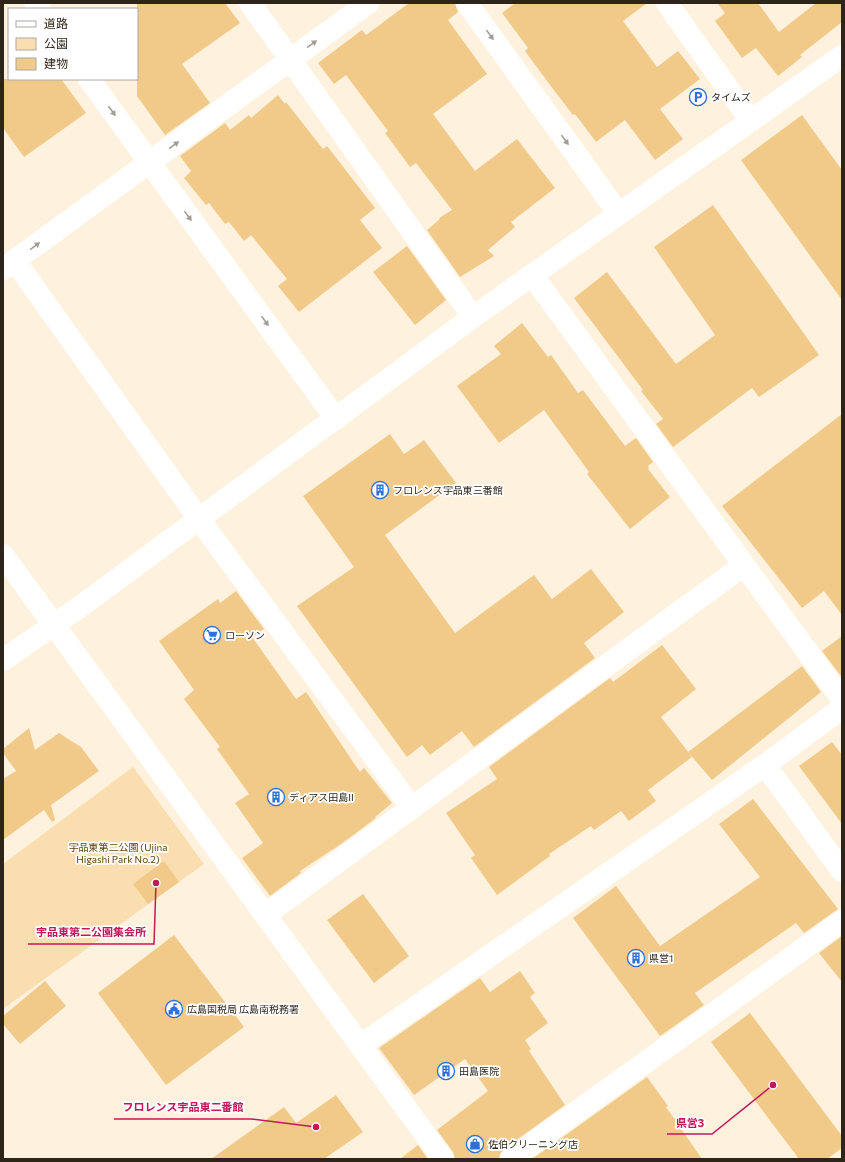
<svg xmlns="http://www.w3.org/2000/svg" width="845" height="1162" font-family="Commissioner,'Noto Sans JP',sans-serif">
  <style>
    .green { fill: #fadeb0 }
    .building { fill: #f1ca89 }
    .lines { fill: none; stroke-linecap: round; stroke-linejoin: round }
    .minor { stroke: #fff; stroke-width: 22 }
    .tertiary { stroke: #fff; stroke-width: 22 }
    .oneway { fill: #a09d98 }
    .labels { text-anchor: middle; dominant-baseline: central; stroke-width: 3.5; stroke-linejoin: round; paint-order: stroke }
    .poi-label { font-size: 10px; fill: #2d2519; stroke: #fff; text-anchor: start }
    .park-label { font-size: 10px; fill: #5c420f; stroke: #fff }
    .leader { fill: none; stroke: #c2185b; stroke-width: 1.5 }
    .callout-dot { fill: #c2185b; stroke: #fff; stroke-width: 1.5 }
    .callout-label { font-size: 11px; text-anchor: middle; font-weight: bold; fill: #c2185b; stroke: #fff; stroke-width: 3.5; stroke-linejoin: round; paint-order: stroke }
  </style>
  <rect width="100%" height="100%" fill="#fef2de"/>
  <polygon class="green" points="133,767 204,864 3,1009 3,864"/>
  <g class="building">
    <polygon points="137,3 225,3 240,23 182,64 210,103 165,135 137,96"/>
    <polygon points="409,3 455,3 458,12 448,20 487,74 433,114 475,171 517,139 555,188 511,222 515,227 488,250 494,256 460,277 427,230 440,219 439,218 452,210 416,163 410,167 385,133 388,131 346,75 334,84 318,63 362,30 366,35"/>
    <polygon points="515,3 647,3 623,21 657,67 678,51 700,79 660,109 683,139 655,160 625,120 596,142 575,114 573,115 550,85 525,51 528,48 502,13"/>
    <polygon points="717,3 758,3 779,32 816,3 842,3 842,22 800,55 802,57 778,76 756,48 742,58 715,21 725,13"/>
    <polygon points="3,79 61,79 86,113 24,157 3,128"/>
    <polygon points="278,95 285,104 286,102 323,149 327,146 375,208 360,220 382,248 299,312 278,286 287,279 251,235 244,241 229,222 225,224 209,203 206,205 184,178 191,171 180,156 225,123 230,130 249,115 251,118"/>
    <polygon points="802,115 842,170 842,300 741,160"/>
    <polygon points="713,205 819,355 759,397 752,388 673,447 656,424 663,419 641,391 643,390 574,298 607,272 676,364 715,335 654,247"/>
    <polygon points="407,246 446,300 415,325 373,272"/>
    <polygon points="522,323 548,357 551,355 578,393 583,390 625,446 636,438 653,462 648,466 649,468 648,469 670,497 630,529 587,474 589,472 544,410 499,443 457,386 501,354 494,346"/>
    <polygon points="842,414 842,615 824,591 802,608 722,506"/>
    <polygon points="390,434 404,454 424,440 456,483 385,535 455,633 534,575 552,599 591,569 624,612 584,643 595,658 474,747 462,731 430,755 422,745 407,757 297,606 354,567 303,496"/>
    <polygon points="236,591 264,629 252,637 296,699 306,692 360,772 364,768 392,803 375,817 376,818 341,844 300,871 301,873 270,896 242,858 263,843 235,803 249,794 217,749 220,747 184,699 194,690 159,641 218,599 220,603"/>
    <polygon points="842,636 842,675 841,676 822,651"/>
    <polygon points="662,645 696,689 661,717 692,757 648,790 656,801 629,821 621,811 594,830 591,826 549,854 550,856 497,895 471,858 475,855 446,813 497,779 489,767 610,678 613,682"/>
    <polygon points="802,666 821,692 712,780 688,752"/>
    <polygon points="29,728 35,750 59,733 81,747 99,771 51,805 55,820 52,822 44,810 3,840 3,779 16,771 3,753 3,749"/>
    <polygon points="832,742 842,755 842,824 799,766"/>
    <polygon points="753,799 838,909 804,933 796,923 695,993 704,1005 660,1036 573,918 616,886 660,946 760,877 719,824"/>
    <polygon points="164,861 179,882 148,904 133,884"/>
    <polygon points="363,894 409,956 374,983 327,920"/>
    <polygon points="174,935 244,1027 166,1085 98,993"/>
    <polygon points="842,936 842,982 819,953"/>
    <polygon points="520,971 535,993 530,997 548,1023 525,1040 531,1049 529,1051 565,1105 504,1149 500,1154 499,1159 455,1159 453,1152 437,1130 488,1091 465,1059 414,1095 379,1048 480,978 490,992"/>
    <polygon points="45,981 66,1006 20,1044 3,1024 3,1016"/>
    <polygon points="750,1013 842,1136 842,1148 827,1159 799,1159 711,1042"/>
    <polygon points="647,1077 668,1106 666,1107 702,1159 532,1159"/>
    <polygon points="336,1095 363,1132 324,1159 211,1159 284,1107 296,1123"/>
    <polygon points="418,1145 428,1159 400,1159"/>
  </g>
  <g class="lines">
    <g class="minor">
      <polyline points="35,3 40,9"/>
      <polyline points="250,3 473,317"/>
      <polyline points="467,3 619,214"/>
      <polyline points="667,3 751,121"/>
      <polyline points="89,79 336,419"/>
      <polyline points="15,261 199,519 412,808"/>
      <polyline points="3,269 368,3"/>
      <polyline points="532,275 842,699"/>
      <polyline points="3,555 443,1159"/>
      <polyline points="765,765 842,871"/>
      <polyline points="265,915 744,565"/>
      <polyline points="361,1045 765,765 842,708"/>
      <polyline points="511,1159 842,921"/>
    </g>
    <polyline class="tertiary" points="3,660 81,606 473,317 842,56"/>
  </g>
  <defs><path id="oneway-solid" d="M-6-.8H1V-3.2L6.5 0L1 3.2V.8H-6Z"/></defs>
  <g class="oneway">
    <use href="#oneway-solid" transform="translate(490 35) rotate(54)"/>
    <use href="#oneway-solid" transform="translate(312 44) rotate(-36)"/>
    <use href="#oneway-solid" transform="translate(112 111) rotate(54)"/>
    <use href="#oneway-solid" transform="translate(565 140) rotate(54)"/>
    <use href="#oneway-solid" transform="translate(174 145) rotate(-36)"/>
    <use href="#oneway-solid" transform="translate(188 216) rotate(54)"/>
    <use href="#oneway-solid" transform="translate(35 246) rotate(-36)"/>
    <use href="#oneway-solid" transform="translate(265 321) rotate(54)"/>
  </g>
  <defs>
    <g id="parking-ring" transform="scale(0.9)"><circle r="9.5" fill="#fff" stroke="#2e6fdc" stroke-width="1.5"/><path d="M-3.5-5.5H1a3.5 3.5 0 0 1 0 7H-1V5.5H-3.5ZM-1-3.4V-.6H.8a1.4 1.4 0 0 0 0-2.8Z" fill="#2e6fdc"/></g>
    <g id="building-ring" transform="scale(0.9)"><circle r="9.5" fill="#fff" stroke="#2e6fdc" stroke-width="1.5"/><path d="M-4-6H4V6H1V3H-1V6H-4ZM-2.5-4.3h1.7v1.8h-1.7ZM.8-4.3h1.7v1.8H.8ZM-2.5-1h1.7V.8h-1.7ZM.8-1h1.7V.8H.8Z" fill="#2e6fdc"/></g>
    <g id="supermarket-ring" transform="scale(0.9)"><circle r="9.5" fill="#fff" stroke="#2e6fdc" stroke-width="1.5"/><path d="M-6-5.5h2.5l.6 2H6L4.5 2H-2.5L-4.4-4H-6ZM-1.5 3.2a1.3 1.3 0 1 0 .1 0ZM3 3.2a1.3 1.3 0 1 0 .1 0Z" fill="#2e6fdc"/></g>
    <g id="civic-ring" transform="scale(0.9)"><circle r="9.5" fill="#fff" stroke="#2e6fdc" stroke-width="1.5"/><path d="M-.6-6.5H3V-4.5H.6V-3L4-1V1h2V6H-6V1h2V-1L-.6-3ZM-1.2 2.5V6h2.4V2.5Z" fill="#2e6fdc"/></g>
    <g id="shop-ring" transform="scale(0.9)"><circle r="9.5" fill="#fff" stroke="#2e6fdc" stroke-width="1.5"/><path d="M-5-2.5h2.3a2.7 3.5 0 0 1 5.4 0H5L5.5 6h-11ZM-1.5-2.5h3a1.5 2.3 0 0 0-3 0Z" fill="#2e6fdc"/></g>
  </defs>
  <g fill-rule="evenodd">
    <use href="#parking-ring" x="698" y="97"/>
    <use href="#building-ring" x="380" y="490"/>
    <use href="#supermarket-ring" x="212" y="635"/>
    <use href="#building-ring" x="276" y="797"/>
    <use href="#building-ring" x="636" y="958"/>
    <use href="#civic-ring" x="174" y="1009"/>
    <use href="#building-ring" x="446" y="1071"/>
    <use href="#shop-ring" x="475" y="1144"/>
  </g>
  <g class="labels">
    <g class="poi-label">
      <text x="711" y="97">タイムズ</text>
      <text x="393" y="490">フロレンス宇品東三番館</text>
      <text x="225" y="635">ローソン</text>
      <text x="289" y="797">ディアス田島II</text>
      <text x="649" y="958">県営1</text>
      <text x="187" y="1009">広島国税局 広島南税務署</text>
      <text x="459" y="1071">田島医院</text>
      <text x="488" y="1144">佐伯クリーニング店</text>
    </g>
    <g class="park-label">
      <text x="118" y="847">宇品東第二公園 (Ujina<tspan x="118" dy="12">Higashi Park No.2)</tspan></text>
    </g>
  </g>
  <path class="leader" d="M156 883L154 944H28M316 1127L251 1119H114M773 1085L712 1134H667"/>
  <g class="callout-dot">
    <circle cx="156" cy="883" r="4"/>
    <circle cx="316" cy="1127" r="4"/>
    <circle cx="773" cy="1085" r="4"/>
  </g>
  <g class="callout-label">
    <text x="91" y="936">宇品東第二公園集会所</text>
    <text x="183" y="1111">フロレンス宇品東二番館</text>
    <text x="690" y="1127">県営3</text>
  </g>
  <rect width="845" height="1162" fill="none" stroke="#2d2519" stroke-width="8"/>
  <rect x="8" y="8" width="130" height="72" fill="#ffffff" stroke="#aba8a3"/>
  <rect x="16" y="21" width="20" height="6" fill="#ffffff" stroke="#aba8a3"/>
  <text x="44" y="28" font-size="12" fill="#2d2519">道路</text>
  <rect x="16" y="38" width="20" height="12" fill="#fadeb0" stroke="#aba8a3"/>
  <text x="44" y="48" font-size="12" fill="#2d2519">公園</text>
  <rect x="16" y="58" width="20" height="12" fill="#f1ca89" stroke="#aba8a3"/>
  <text x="44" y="68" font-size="12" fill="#2d2519">建物</text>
</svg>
